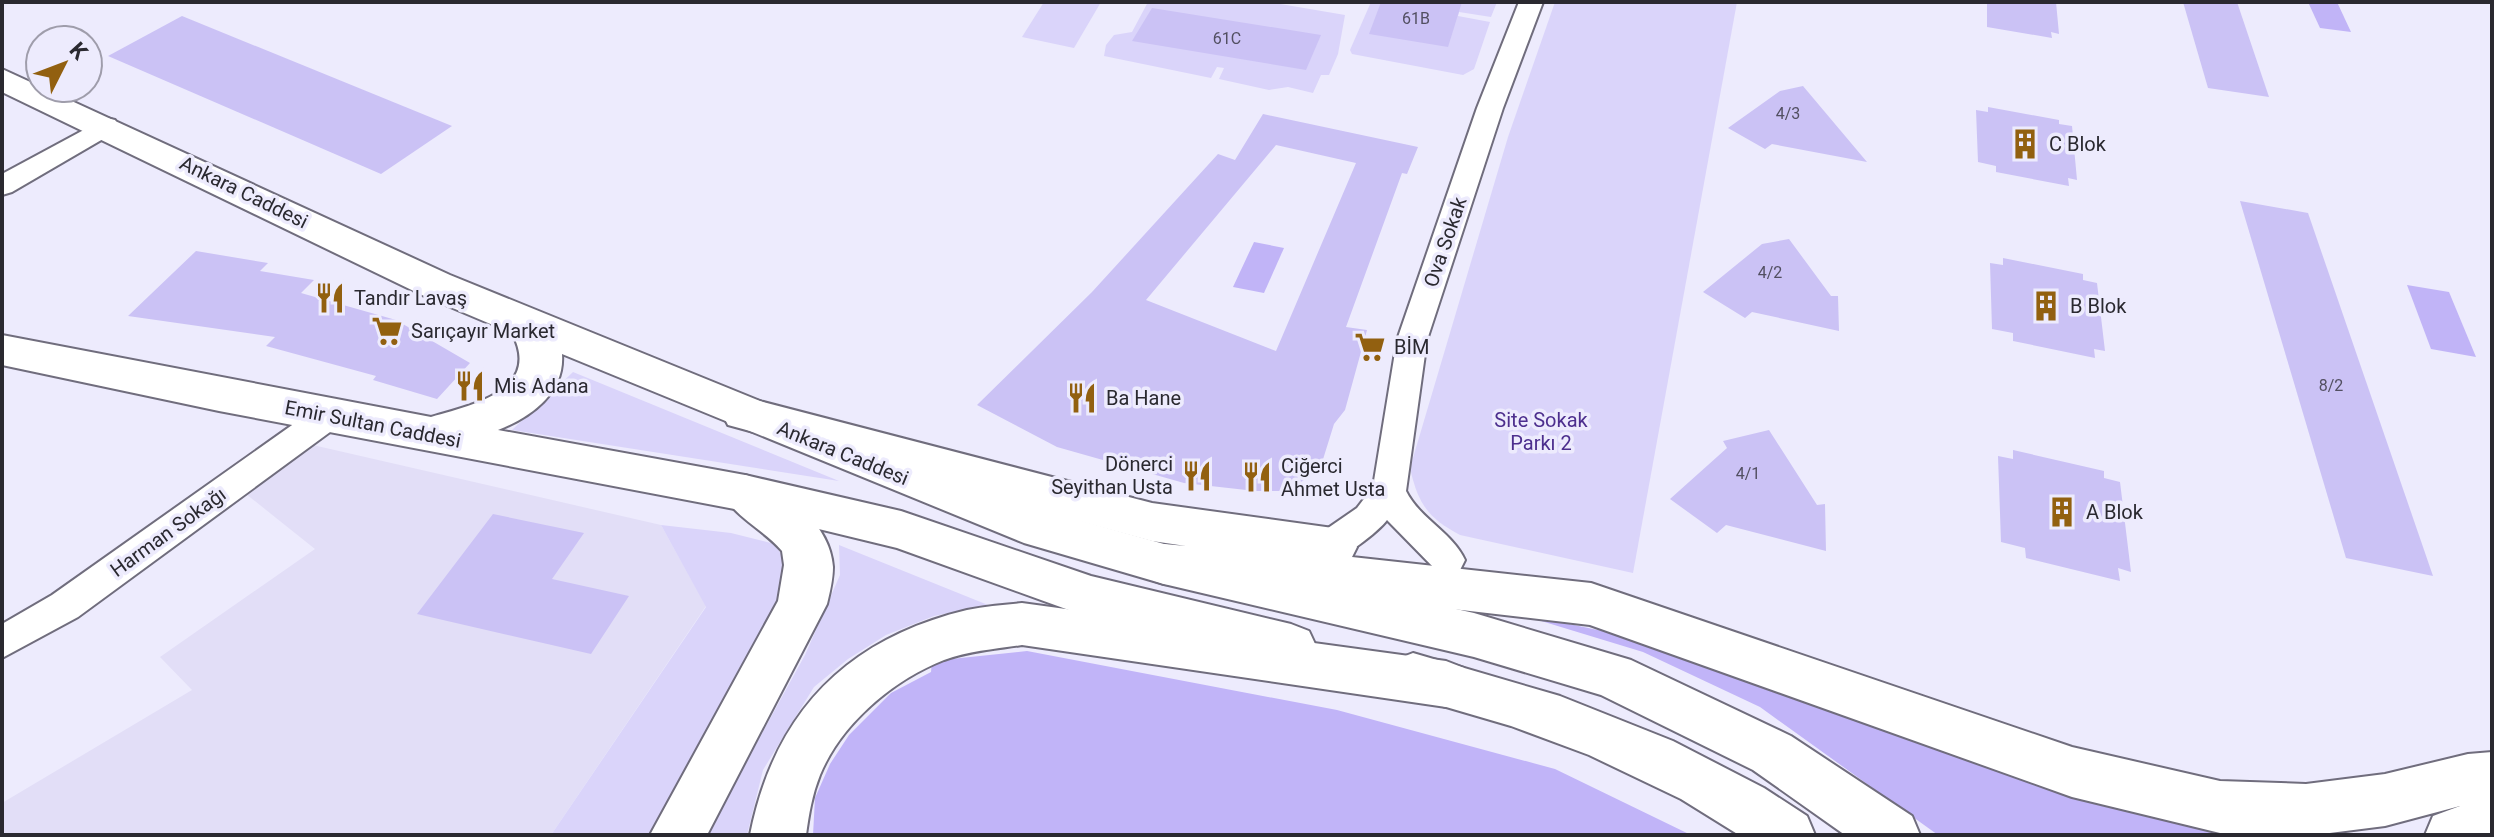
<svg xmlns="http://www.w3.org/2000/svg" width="2494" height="837" font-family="Roboto,sans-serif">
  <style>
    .built { fill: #e2def7 }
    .green { fill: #dad4fa }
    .forest { fill: #c1b4f8 }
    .water { fill: #c1b4f7 }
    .building { fill: #cbc2f5; fill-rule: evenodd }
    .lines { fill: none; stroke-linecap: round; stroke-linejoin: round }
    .street-casing { stroke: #706d7d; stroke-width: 4 }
    .primary-casing { stroke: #706d7d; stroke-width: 4 }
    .highway-casing { stroke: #706d7d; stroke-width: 4 }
    .street { fill: #fff; fill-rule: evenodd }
    .primary { fill: #fff; fill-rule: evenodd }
    .highway { fill: #fff; fill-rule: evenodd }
    .labels { text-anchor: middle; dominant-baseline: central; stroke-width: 7; stroke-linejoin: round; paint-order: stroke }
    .number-label { font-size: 16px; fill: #524f61 }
    .poi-label { font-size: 20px; fill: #2a2930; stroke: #edebfd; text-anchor: start }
    .street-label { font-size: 20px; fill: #2a2930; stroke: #edebfd }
    .park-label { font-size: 20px; fill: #4d2f8e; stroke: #edebfd }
  </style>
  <rect width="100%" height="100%" fill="#edebfd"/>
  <polygon class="built" points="291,440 661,525 706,606 551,835 2,835 2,803 192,690 160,657 315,549 236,486"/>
  <g class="green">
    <polygon points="1044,2 1101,2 1074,48 1022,37"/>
    <polygon points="1148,2 1269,2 1345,15 1338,54 1329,75 1321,75 1313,93 1288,87 1269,90 1219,79 1224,68 1217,67 1211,78 1104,56 1106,45 1114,35 1132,32"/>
    <polygon points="1371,2 1497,2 1491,17 1459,12 1458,16 1490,22 1474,69 1463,75 1352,54 1350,50"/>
    <path d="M1555 2H1737L1633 573 1460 535C1428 518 1418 504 1410 468L1508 137Z"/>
    <polygon points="573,372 839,481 512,430"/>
    <polygon points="661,525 731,533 775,544 788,566 776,604 655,835 551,835 706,607"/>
    <polygon points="839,545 988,605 934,616 886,635 848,659 814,687 763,770 747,835 706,835 805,655 840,575"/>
  </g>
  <g class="forest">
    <polygon points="1508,611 1636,638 2126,811 2209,830 2305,833 1938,835 1760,707 1643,652"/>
    <polygon points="1027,651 1337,710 1555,769 1691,835 813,835 815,798 830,764 849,735 891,693 931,672 932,661"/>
  </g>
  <g class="water">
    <polygon points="2308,2 2337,2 2351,32 2320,28"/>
    <polygon points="1254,242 1284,248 1264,293 1233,287"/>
    <polygon points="2407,285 2449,292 2476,357 2431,349"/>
  </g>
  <g class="building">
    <polygon points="1381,2 1462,2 1448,47 1369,34"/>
    <polygon points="1987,2 2056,2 2059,34 2051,32 2052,38 1987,27"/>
    <polygon points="2183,2 2237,2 2269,97 2208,88"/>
    <polygon points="1152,8 1321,35 1306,70 1132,41"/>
    <polygon points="182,16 452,126 381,174 108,56"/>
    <polygon points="1803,86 1867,162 1772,144 1765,149 1728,128 1780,91"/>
    <polygon points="1988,107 2059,120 2059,124 2072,126 2077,180 2068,178 2069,186 1996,172 1996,166 1978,162 1976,110 1988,112"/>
    <path d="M1263 114 1418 147 1407 174 1402 173 1346 327 1367 330 1345 410 1334 424 1320 469 1288 491H1255L1184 483 1057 447 977 405 1092 292 1218 154 1235 160ZM1276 145 1356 163 1276 351 1146 300Z"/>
    <polygon points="2240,201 2308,213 2433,576 2346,558"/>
    <polygon points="1789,239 1831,296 1838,296 1839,331 1752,312 1745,318 1703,292 1762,244"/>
    <polygon points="196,251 268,263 260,271 314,280 301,293 396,320 470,363 437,399 373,380 376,376 266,346 275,337 128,316"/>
    <polygon points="2003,258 2083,274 2083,280 2097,283 2105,351 2094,349 2095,358 2013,341 2013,333 1992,329 1990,263 2003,265"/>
    <polygon points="1769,430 1817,505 1825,504 1826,551 1726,525 1717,533 1670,499 1727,448 1723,441"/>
    <polygon points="2013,450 2104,471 2104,478 2120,482 2131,572 2118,568 2120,581 2026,558 2025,548 2001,542 1998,456 2013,459"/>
    <polygon points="493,514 584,533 552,579 629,596 591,654 417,614"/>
  </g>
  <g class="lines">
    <g class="street-casing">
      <g id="street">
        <path d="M1519 2H1543L1503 108 1427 340 1406 491C1420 519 1452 532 1465 560L1460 570 1448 574 1436 570 1387 520C1379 531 1341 561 1327 561 1326 561 1316 557 1315 557L1310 547 1315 537 1357 508 1373 487 1397 340 1477 108Z"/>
        <polygon points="106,118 115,120 119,126 115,132 12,192 2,195 2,174"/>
        <polygon points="330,403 341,406 346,415 341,424 78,617 2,658 2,624 52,595 319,406"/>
      </g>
    </g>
    <g class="primary-casing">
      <g id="primary">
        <path d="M2 69 450 275 760 401 1032 507 1164 544 1474 613 1631 660 1791 736 1912 816 1920 835H1845L1753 770 1601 695 1474 657 1164 584 1024 543 562 354C565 393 531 417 498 430L745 475 901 511 1091 576 1291 624 1309 631 1316 646 1309 661 1291 668 1091 618 897 548 745 511 219 411 2 365V335L431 417C471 405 543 391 512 333L422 295 2 92Z"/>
        <polygon points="1413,653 1560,696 1673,741 1764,788 1807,816 1815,835 1739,835 1681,799 1589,755 1511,726 1395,692 1387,676 1395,660"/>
      </g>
    </g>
    <g class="highway-casing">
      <g id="highway">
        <polygon points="744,397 1152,503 1333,528 1350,533 1357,547 1352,557 1591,583 2072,747 2220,781 2306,784 2385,774 2468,754 2492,752 2492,835 2425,835 2433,816 2460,806 2385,826 2314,835 2220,833 2072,797 1590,625 1349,597 1164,584 1147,578 1140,564 1147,550 1164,544 1186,546 1152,541 728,425 722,413 728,401"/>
        <path d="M745 475C783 487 830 523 833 567 833 579 830 592 827 604L707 835H650L778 601 784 565 782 551C764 530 735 517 722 493L729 480Z"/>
        <path d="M1022 603 1446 661 1464 668 1472 684 1464 700 1446 707 1022 645C996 649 969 651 944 660 893 680 841 724 820 775 812 795 809 814 806 835H750C774 713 846 639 967 610 985 606 1004 605 1022 603Z"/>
      </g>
    </g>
    <use href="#street" class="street"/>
    <use href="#primary" class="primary"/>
    <use href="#highway" class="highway"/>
  </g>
  <defs>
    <g id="building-bare" transform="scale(2.4)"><path d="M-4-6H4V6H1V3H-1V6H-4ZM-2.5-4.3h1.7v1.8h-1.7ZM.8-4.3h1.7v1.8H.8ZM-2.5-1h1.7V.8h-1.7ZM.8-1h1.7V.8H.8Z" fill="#926010" stroke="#edebfd" stroke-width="2.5" paint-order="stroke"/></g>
    <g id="restaurant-bare" transform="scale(2.4)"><path d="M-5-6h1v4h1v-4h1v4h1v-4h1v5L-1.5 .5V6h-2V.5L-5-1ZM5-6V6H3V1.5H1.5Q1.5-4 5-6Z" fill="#926010" stroke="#edebfd" stroke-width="2.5" paint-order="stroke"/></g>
    <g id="supermarket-bare" transform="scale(2.4)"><path d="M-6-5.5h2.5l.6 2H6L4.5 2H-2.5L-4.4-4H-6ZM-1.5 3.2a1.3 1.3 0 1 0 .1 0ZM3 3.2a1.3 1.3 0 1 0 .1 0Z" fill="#926010" stroke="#edebfd" stroke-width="2.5" paint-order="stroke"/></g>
  </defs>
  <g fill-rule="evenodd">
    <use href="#building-bare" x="2025" y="144"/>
    <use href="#restaurant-bare" x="330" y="298"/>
    <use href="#building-bare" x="2046" y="306"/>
    <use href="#supermarket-bare" x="387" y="331"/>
    <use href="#supermarket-bare" x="1370" y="347"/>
    <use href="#restaurant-bare" x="470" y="386"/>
    <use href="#restaurant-bare" x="1082" y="398"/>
    <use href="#restaurant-bare" x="1197" y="476"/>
    <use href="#restaurant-bare" x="1257" y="477"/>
    <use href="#building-bare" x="2062" y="512"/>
  </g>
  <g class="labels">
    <g class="number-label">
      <text x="1416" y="18">61B</text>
      <text x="1227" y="38">61C</text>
      <text x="1788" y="113">4/3</text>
      <text x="1770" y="272">4/2</text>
      <text x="2331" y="385">8/2</text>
      <text x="1748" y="473">4/1</text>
    </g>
    <g class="poi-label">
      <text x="2049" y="144">C Blok</text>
      <text x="354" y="298">Tandır Lavaş</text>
      <text x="2070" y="306">B Blok</text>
      <text x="411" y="331">Sarıçayır Market</text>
      <text x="1394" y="347">BİM</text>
      <text x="494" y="386">Mis Adana</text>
      <text x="1106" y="398">Ba Hane</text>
      <text x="1173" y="464" text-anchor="end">Dönerci<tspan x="1173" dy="23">Seyithan Usta</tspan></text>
      <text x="1281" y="466">Ciğerci<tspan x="1281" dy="23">Ahmet Usta</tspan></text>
      <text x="2086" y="512">A Blok</text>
    </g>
    <g class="street-label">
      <text transform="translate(244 192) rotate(26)">Ankara Caddesi</text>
      <text transform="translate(1445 242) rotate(-71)">Ova Sokak</text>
      <text transform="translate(373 424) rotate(11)">Emir Sultan Caddesi</text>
      <text transform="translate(843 453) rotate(22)">Ankara Caddesi</text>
      <text transform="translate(168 532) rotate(-36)">Harman Sokağı</text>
    </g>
    <g class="park-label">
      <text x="1541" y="420">Site Sokak<tspan x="1541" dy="23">Parkı 2</tspan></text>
    </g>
  </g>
  <rect width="2494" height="837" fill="none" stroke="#2a2930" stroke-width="8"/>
  <g transform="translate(64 64) rotate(48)"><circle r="38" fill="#edebfd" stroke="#9f9dab" stroke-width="2"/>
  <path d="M0-6L14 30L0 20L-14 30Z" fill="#926010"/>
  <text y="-12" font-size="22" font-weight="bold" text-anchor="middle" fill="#2a2930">K</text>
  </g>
</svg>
